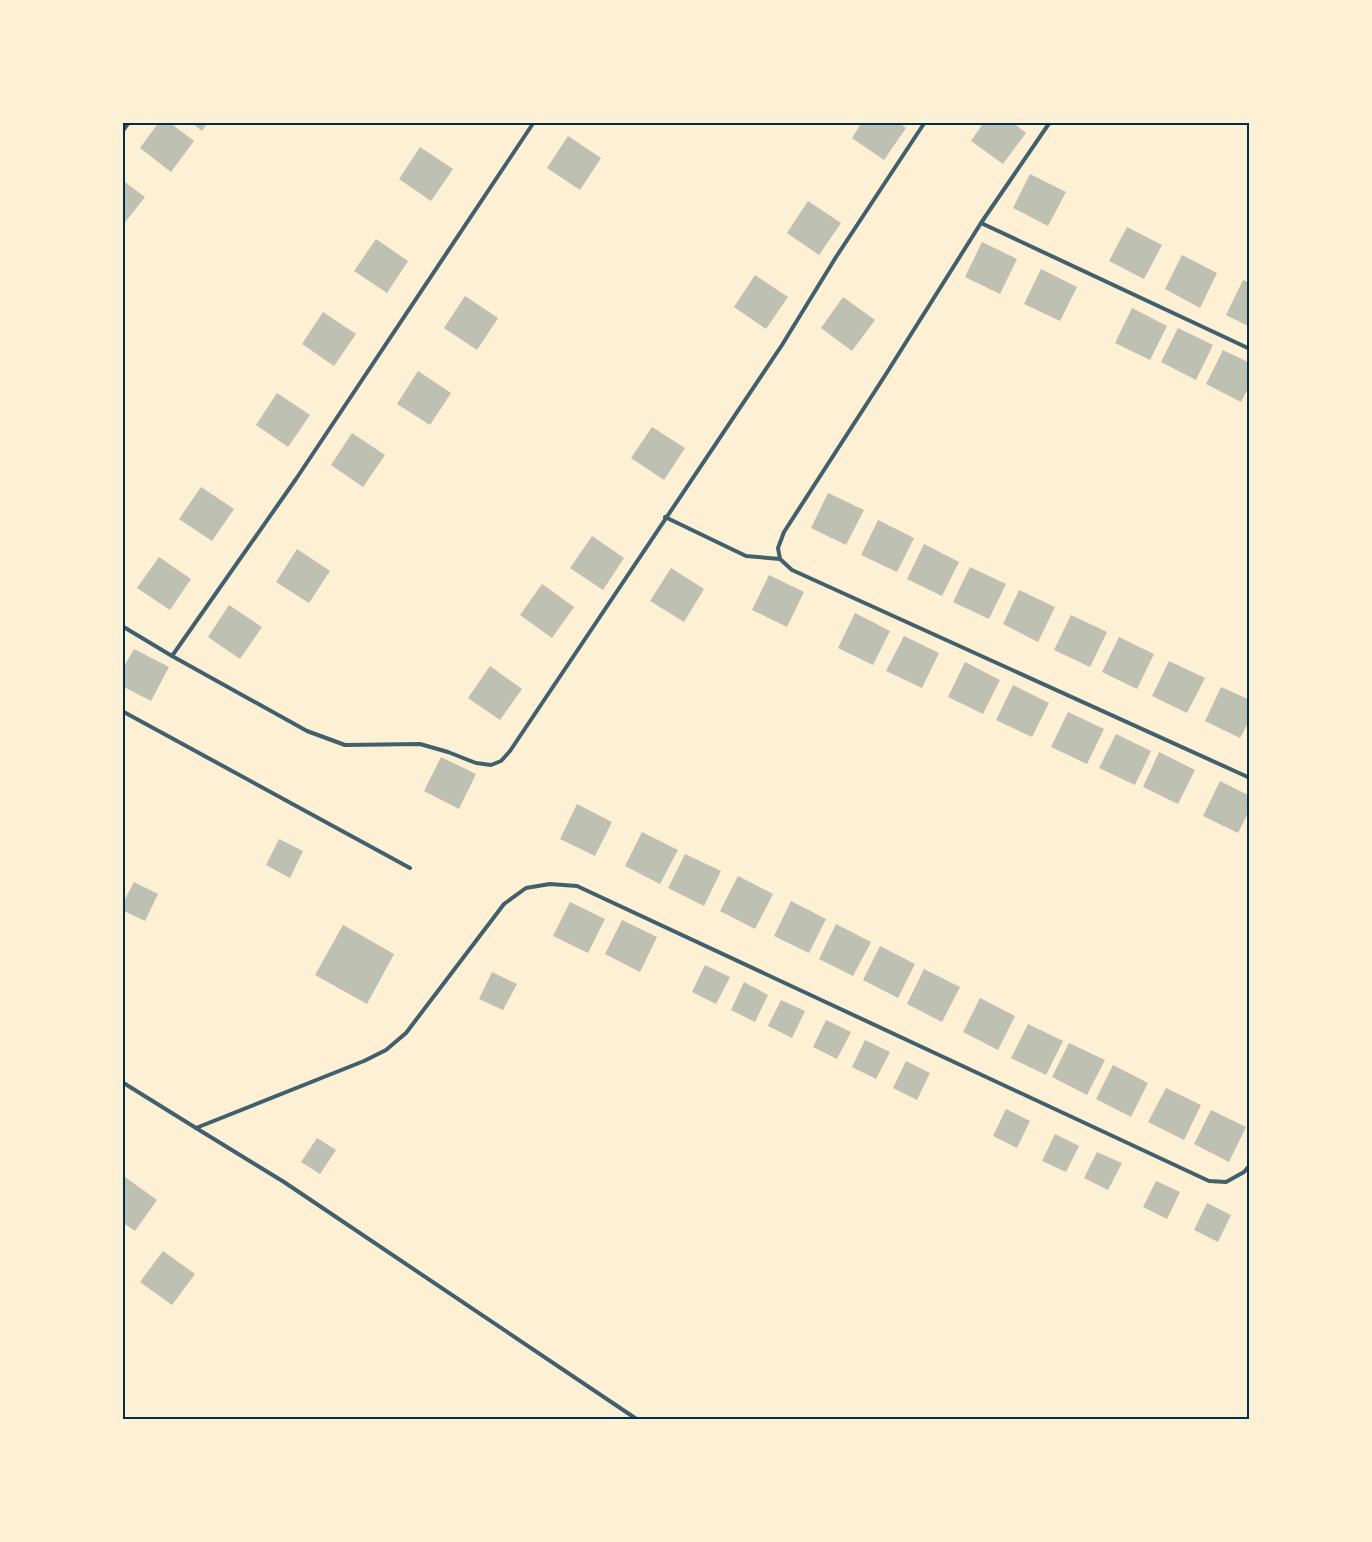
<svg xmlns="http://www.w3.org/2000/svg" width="1372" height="1542" font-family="'Fira Sans Condensed',sans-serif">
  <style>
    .building { fill: #bec0b2 }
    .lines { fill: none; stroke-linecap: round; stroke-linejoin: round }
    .service { stroke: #3f606c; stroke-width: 4 }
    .neatline { fill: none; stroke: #003049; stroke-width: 2 }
  </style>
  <rect width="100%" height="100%" fill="#fdf0d5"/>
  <g class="building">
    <polygon points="159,122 169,122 194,141 171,172 140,148"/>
    <polygon points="191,122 208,122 202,131"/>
    <polygon points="862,122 898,122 906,128 884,160 852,138"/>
    <polygon points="984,122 1012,122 1026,133 1003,164 971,141"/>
    <polygon points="568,136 601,158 580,190 547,168"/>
    <polygon points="420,147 453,169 431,201 399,179"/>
    <polygon points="1030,174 1066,192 1048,226 1013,208"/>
    <polygon points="122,180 145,197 122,226"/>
    <polygon points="808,201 841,223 819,255 787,233"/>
    <polygon points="1127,227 1162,245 1144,279 1109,261"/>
    <polygon points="376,239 408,261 387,293 354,271"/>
    <polygon points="982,242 1017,259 1000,294 965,277"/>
    <polygon points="1182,255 1217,273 1200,308 1165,289"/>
    <polygon points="1041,269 1077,287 1060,321 1024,304"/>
    <polygon points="755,275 788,297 766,329 734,307"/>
    <polygon points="1243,280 1250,283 1250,327 1226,315"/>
    <polygon points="465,296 498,318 477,350 444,328"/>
    <polygon points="843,297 875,320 852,351 821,328"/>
    <polygon points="1132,308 1167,326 1150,360 1115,343"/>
    <polygon points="323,312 356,334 334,366 302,344"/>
    <polygon points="1178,328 1213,345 1196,380 1161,362"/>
    <polygon points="1223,350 1250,363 1250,385 1241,402 1206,384"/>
    <polygon points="418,371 451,393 430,425 397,404"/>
    <polygon points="277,393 310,415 288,447 256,425"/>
    <polygon points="652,427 685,448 664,480 631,458"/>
    <polygon points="352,433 385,455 363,487 331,465"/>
    <polygon points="201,487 234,509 212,541 179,519"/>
    <polygon points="828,493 864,510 846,545 811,528"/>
    <polygon points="878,520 914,538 897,572 861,555"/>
    <polygon points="592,536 624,558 603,590 570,568"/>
    <polygon points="924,544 959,562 942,596 907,579"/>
    <polygon points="297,549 330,571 309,603 276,582"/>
    <polygon points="159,557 191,579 170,610 137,588"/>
    <polygon points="970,567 1006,584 989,619 953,602"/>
    <polygon points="671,568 704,589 684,622 650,601"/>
    <polygon points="769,575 804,592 787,627 752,610"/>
    <polygon points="542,584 574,607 552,638 520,615"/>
    <polygon points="1019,590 1055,607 1038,642 1003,624"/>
    <polygon points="229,605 262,627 240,659 208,637"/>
    <polygon points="855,613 890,631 873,665 838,648"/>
    <polygon points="1071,615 1107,632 1090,667 1054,650"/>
    <polygon points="904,636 939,653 922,688 886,671"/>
    <polygon points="1119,637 1154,654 1137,689 1102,672"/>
    <polygon points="134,649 169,667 151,701 122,686 122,670"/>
    <polygon points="1169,661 1205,678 1187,713 1152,696"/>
    <polygon points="965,662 1000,680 983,714 948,697"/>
    <polygon points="490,666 522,689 500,720 468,698"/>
    <polygon points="1013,685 1049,703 1032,737 996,720"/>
    <polygon points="1221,687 1250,700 1250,719 1240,738 1205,721"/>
    <polygon points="1068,712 1104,729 1087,764 1051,747"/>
    <polygon points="1116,734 1151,751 1135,785 1099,768"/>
    <polygon points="1159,752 1195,770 1178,804 1143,787"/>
    <polygon points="441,757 476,774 459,809 424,791"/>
    <polygon points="1220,781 1250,796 1250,809 1238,833 1203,816"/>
    <polygon points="577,804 612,822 595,856 560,839"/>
    <polygon points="642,832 678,850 660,884 625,866"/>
    <polygon points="279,839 303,851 290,878 266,865"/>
    <polygon points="685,854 721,871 704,906 668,888"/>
    <polygon points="738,876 773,894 755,929 720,911"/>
    <polygon points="134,882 158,894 145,921 122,910 122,905"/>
    <polygon points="791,901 826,919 809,953 774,936"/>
    <polygon points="570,902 605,919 588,953 553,936"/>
    <polygon points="622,920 657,937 640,972 605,954"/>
    <polygon points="836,924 871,942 853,976 819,959"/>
    <polygon points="343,925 394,954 367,1004 315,975"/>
    <polygon points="880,946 915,964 898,998 863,980"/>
    <polygon points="705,965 730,977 716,1004 692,992"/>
    <polygon points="924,969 960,987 942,1022 907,1004"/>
    <polygon points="492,972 517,984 503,1010 479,999"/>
    <polygon points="744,982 768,995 755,1022 731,1010"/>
    <polygon points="980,998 1015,1016 998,1050 963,1032"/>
    <polygon points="781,1000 805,1011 792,1038 768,1026"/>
    <polygon points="826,1020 851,1032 837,1059 813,1047"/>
    <polygon points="1028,1024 1063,1041 1046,1075 1011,1058"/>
    <polygon points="865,1040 890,1052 876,1079 852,1067"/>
    <polygon points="1069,1043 1105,1060 1087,1095 1052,1077"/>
    <polygon points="906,1061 930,1073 917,1100 893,1088"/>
    <polygon points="1113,1065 1148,1083 1131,1117 1096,1099"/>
    <polygon points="1166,1088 1201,1105 1184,1140 1148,1122"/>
    <polygon points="1006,1109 1030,1121 1017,1148 993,1136"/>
    <polygon points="1211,1110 1246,1127 1229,1162 1194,1144"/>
    <polygon points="1055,1134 1079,1146 1066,1172 1042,1161"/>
    <polygon points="317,1138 336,1150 320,1174 301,1162"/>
    <polygon points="1097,1152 1122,1163 1108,1190 1084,1178"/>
    <polygon points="125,1177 157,1200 135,1231 122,1222 122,1181"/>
    <polygon points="1156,1181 1180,1192 1167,1219 1143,1207"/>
    <polygon points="1207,1203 1231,1215 1218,1242 1194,1230"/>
    <polygon points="163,1251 195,1274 172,1305 140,1282"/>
  </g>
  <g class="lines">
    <g class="service">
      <polyline points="1050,122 981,223 886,374 784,532 778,548 780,559 792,570 1250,778"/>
      <polyline points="122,132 129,122"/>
      <polyline points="981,223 1250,349"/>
      <polyline points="665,517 746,556 780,559"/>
      <polyline points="122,626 172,656 307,731 345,745 420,744 448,752 476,763 491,765 501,761 510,751 782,345 836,257 925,122"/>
      <polyline points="172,656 296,479 534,122"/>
      <polyline points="122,711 410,868"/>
      <polyline points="122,1082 196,1128 364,1061 386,1050 406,1033 504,904 526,888 550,884 577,886 1209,1181 1226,1182 1244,1172 1250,1165"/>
      <polyline points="196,1128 284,1182 638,1420"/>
    </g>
  </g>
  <rect width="1372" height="1542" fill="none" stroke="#fdf0d5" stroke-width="248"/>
  <rect x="124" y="124" width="1124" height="1294" class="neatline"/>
</svg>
